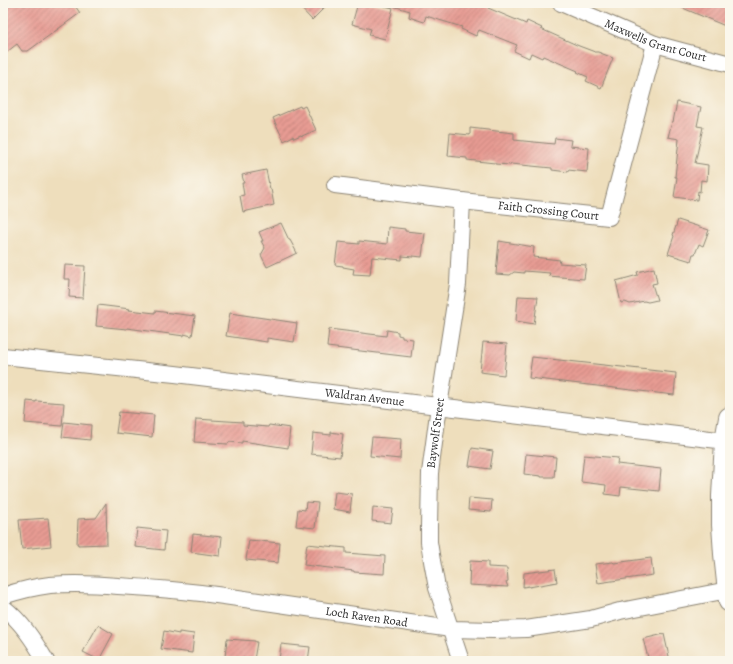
<svg xmlns="http://www.w3.org/2000/svg" width="733" height="664" font-family="Alegreya,serif">
  <style>
    .building { fill: url(#building-hatch) }
    .lines { fill: none; stroke-linecap: round; stroke-linejoin: round }
    .street-casing { stroke: #8c8474; stroke-width: 18 }
    .primary-casing { stroke: #8c8474; stroke-width: 24 }
    .street { stroke: #fff; stroke-width: 16 }
    .primary { stroke: #fff; stroke-width: 22 }
    .labels { text-anchor: middle; dominant-baseline: central; stroke-width: 3; stroke-linejoin: round; paint-order: stroke }
    .street-label { font-size: 12px; fill: #2b2b2b; stroke: #fbf7ec }
  </style>
  <defs>
    <pattern id="building-hatch" width="6" height="6" patternUnits="userSpaceOnUse"><rect width="6" height="6" fill="#e79b93"/><path d="M-1 1l2-2M0 6l6-6M5 7l2-2" fill="none" stroke="#bb7f78"/></pattern>
  </defs>
  <rect width="100%" height="100%" fill="#fbf7ec"/>
  <filter id="ink" filterUnits="userSpaceOnUse"><feTurbulence type="fractalNoise" baseFrequency=".025" numOctaves="2"/><feDisplacementMap in="SourceGraphic" scale="8" xChannelSelector="R" yChannelSelector="G"/><feConvolveMatrix kernelMatrix="1 2 1 2 8 2 1 2 1" color-interpolation-filters="sRGB"/></filter>
  <filter id="wash" filterUnits="userSpaceOnUse"><feTurbulence type="fractalNoise" baseFrequency=".012" numOctaves="4" result="noise"/><feDisplacementMap in="SourceGraphic" scale="16" xChannelSelector="R" yChannelSelector="G"/><feGaussianBlur stdDeviation="0.9" result="paint"/><feColorMatrix in="noise" values="0 0 0 0 0 0 0 0 0 0 0 0 0 0 0 0 0 1.4 0 .05"/><feComposite in="paint" operator="in"/></filter>
  <g filter="url(#wash)">
    <rect width="100%" height="100%" fill="#eedebc"/>
    <g id="blocks">
      <g class="building">
        <polygon points="3,3 73,3 80,13 28,51 22,51 17,44 3,55"/>
        <polygon points="296,3 329,3 312,20"/>
        <polygon points="358,3 367,3 376,5 376,4 393,8 385,39 369,35 371,29 352,24"/>
        <polygon points="394,3 481,3 489,6 488,8 526,24 527,21 542,28 541,29 579,46 595,52 598,52 613,58 601,88 586,81 588,77 577,72 578,71 543,56 542,58 531,53 529,58 514,51 517,45 479,30 476,36 461,29 462,27 426,16 424,22 409,17 410,11 393,6"/>
        <polygon points="671,3 730,3 730,28"/>
        <polygon points="677,102 701,107 697,126 703,127 695,163 708,165 707,181 701,180 700,192 698,191 697,200 674,197 677,177 675,177 679,139 668,137 672,122 673,122"/>
        <polygon points="300,106 301,108 305,106 316,130 302,136 301,135 294,138 293,136 284,141 273,118"/>
        <polygon points="470,128 514,133 514,140 554,144 555,138 571,140 570,146 589,148 587,172 568,170 568,172 552,170 552,168 511,164 511,165 495,164 495,163 467,160 467,158 448,156 450,133 470,135"/>
        <polygon points="266,170 270,189 271,189 274,205 243,212 240,196 244,195 242,183 244,183 242,175"/>
        <polygon points="678,220 709,230 703,246 699,244 695,254 693,254 691,261 668,254 674,236 673,235"/>
        <polygon points="281,223 289,240 290,240 297,253 267,267 261,255 265,248 261,241 263,241 259,232"/>
        <polygon points="388,227 405,229 405,231 425,233 422,257 413,256 413,257 402,256 402,260 372,257 370,275 353,274 354,269 343,267 343,266 335,265 338,242 359,244 359,241 387,244"/>
        <polygon points="499,241 534,247 533,257 560,260 559,263 586,265 584,279 549,276 550,273 524,271 524,273 514,272 510,275 496,274"/>
        <polygon points="65,265 85,266 83,298 69,297 70,279 64,279"/>
        <polygon points="654,268 657,283 652,284 657,300 648,302 644,301 630,304 625,302 621,303 616,281 638,275 637,272"/>
        <polygon points="518,296 538,297 534,324 516,321"/>
        <polygon points="98,305 130,309 129,310 155,313 155,311 195,316 192,336 184,334 184,336 127,328 127,329 96,326"/>
        <polygon points="230,313 297,323 294,342 267,338 267,342 226,336"/>
        <polygon points="329,329 386,336 387,330 398,332 398,335 402,336 402,338 413,339 411,357 327,347"/>
        <polygon points="483,342 507,344 504,375 480,372"/>
        <polygon points="532,357 676,373 674,395 529,378"/>
        <polygon points="27,401 36,402 36,401 64,403 62,426 25,423"/>
        <polygon points="119,412 154,415 152,437 116,433"/>
        <polygon points="196,419 243,422 243,425 268,427 269,425 290,428 288,448 242,441 242,443 229,442 228,444 194,442"/>
        <polygon points="64,422 91,425 90,440 62,437"/>
        <polygon points="331,432 343,434 340,457 311,454 313,433 331,435"/>
        <polygon points="372,437 401,439 400,459 370,456"/>
        <polygon points="472,448 493,451 490,469 469,466"/>
        <polygon points="526,454 556,457 554,477 541,477 541,476 524,474"/>
        <polygon points="584,455 618,458 617,464 661,469 659,491 621,487 620,496 605,494 606,485 581,482"/>
        <polygon points="335,492 352,494 350,512 333,509"/>
        <polygon points="469,498 492,500 491,512 468,510"/>
        <polygon points="306,502 318,503 315,528 296,526 298,509 305,510"/>
        <polygon points="106,503 107,544 78,545 78,544 77,544 78,519 96,518"/>
        <polygon points="373,507 393,509 391,523 372,521"/>
        <polygon points="48,518 51,546 22,549 19,520"/>
        <polygon points="137,528 166,531 164,550 135,547"/>
        <polygon points="193,534 222,537 220,556 191,552"/>
        <polygon points="249,540 280,543 278,563 246,560"/>
        <polygon points="307,544 346,548 346,553 385,556 384,574 354,572 354,571 304,565"/>
        <polygon points="651,558 653,575 598,583 595,564 613,562 614,563"/>
        <polygon points="470,561 488,562 488,567 507,568 508,581 506,582 508,587 469,585"/>
        <polygon points="555,569 557,582 529,587 529,586 523,587 524,573"/>
        <polygon points="98,625 113,634 99,660 83,652"/>
        <polygon points="164,631 179,634 179,632 194,634 192,653 161,649"/>
        <polygon points="664,634 670,661 649,661 643,639"/>
        <polygon points="227,639 255,641 255,642 257,642 254,660 225,657"/>
        <polygon points="281,644 310,647 308,661 279,661"/>
      </g>
    </g>
  </g>
  <g filter="url(#ink)">
    <use href="#blocks" fill-opacity="0" stroke="#8c8474" stroke-width="1"/>
    <g class="lines">
      <g class="street-casing">
        <g id="street">
          <path id="s1" d="M561 3 655 44 730 64"/>
          <path id="s2" d="M335 185 462 201 609 217 655 44"/>
          <path id="s3" d="M3 356 175 374 726 441"/>
          <path id="s4" d="M3 596C18 591 34 587 50 585 73 583 95 584 118 586 153 588 188 591 224 596L451 629 493 630 526 629 591 619 620 611 728 590"/>
          <path d="M3 607C22 622 34 641 46 661"/>
          <path id="s5" d="M461 661 437 588 432 561 429 542V527L430 473 439 406 458 284 462 201"/>
        </g>
      </g>
      <g class="primary-casing">
        <polyline id="primary" points="730,418 726,441 723,496 723,525 725,554 730,601"/>
      </g>
      <use href="#street" class="street"/>
      <use href="#primary" class="primary"/>
    </g>
  </g>
  <g class="labels">
    <g class="street-label">
      <text stroke="none"><textPath href="#s1" startOffset="102">Maxwells Grant Court</textPath></text>
      <text stroke="none"><textPath href="#s2" startOffset="215">Faith Crossing Court</textPath></text>
      <text stroke="none"><textPath href="#s3" startOffset="364">Waldran Avenue</textPath></text>
      <text stroke="none"><textPath href="#s5" startOffset="233">Baywolf Street</textPath></text>
      <text stroke="none"><textPath href="#s4" startOffset="367">Loch Raven Road</textPath></text>
    </g>
  </g>
  <rect width="733" height="664" fill="none" stroke="#fbf7ec" stroke-width="16"/>
</svg>
